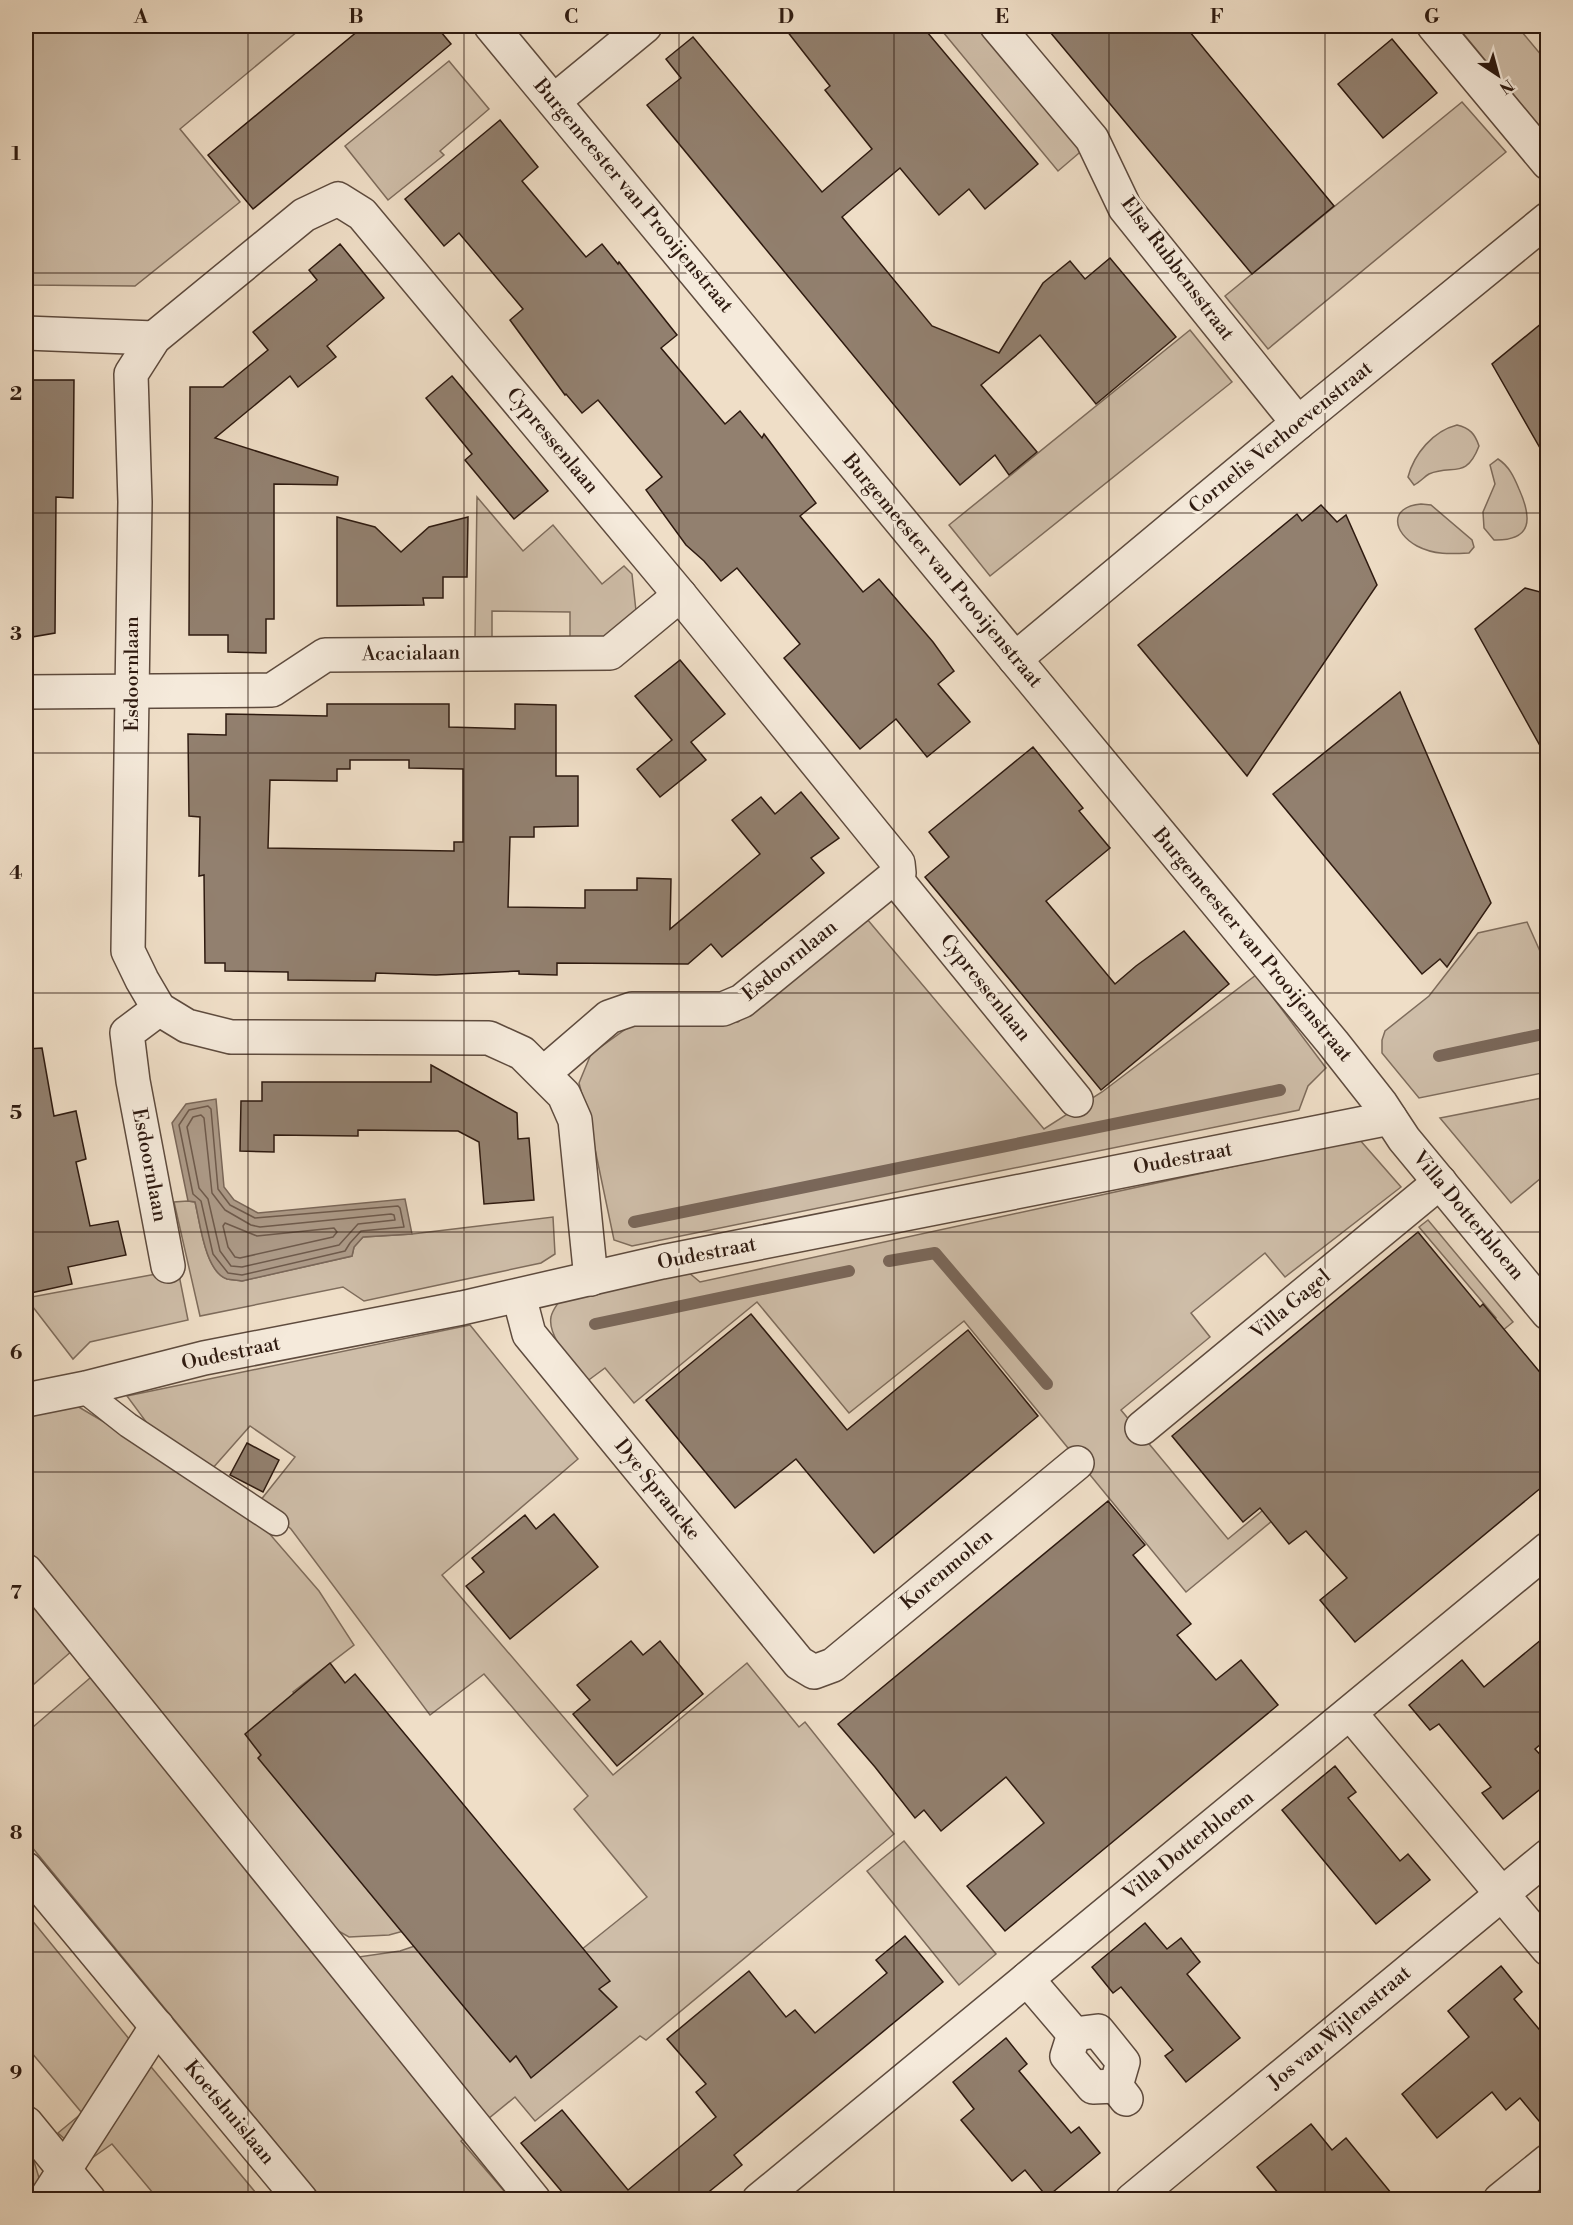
<svg xmlns="http://www.w3.org/2000/svg" width="1573" height="2225" font-family="'Libre Bodoni',serif">
  <style>
    .green { fill: #cebda8; stroke: #7e6c5c; stroke-width: 1.5 }
    .water { fill: #ad9b89; stroke: #7a6759; stroke-width: 1.5 }
    .lines { fill: none; stroke-linecap: round; stroke-linejoin: round }
    .shore { stroke: #6e5a4c; stroke-width: 1.5 }
    .stream { stroke: #7a6759; stroke-width: 12 }
    .building { fill: #92806f; stroke: #2e1a10; stroke-width: 1.5; fill-rule: evenodd }
    .service-casing { stroke: #5e4b3e; stroke-width: 27 }
    .minor-casing { stroke: #5e4b3e; stroke-width: 36 }
    .service { stroke: #f5eadb; stroke-width: 24 }
    .minor { stroke: #f5eadb; stroke-width: 33 }
    .grid { fill: none; stroke: #2e1a10; stroke-width: 1.5; stroke-opacity: 0.55 }
    .labels { text-anchor: middle; dominant-baseline: central; stroke-width: 6; stroke-linejoin: round; paint-order: stroke }
    .street-label { font-size: 20px; fill: #2e1a10; stroke: #f5eadb }
    .neatline { fill: none; stroke: #2e1a10; stroke-width: 2 }
    .grid-label { font-size: 20px; text-anchor: middle; font-weight: bold; fill: #2e1a10 }
  </style>
  <rect width="100%" height="100%" fill="#efdec7"/>
  <filter id="stains"><feTurbulence type="fractalNoise" baseFrequency=".00333" numOctaves="4"/><feColorMatrix values="0 0 0 0 .2 0 0 0 0 .09 0 0 0 0 .02 0 0 0 .5 -.17"/></filter>
  <radialGradient id="worn" r=".72"><stop offset=".6" stop-color="#630" stop-opacity="0"/><stop offset="1" stop-color="#630" stop-opacity=".3"/></radialGradient>
  <g class="green">
    <polygon points="26,26 304,26 180,129 240,202 135,286 26,285"/>
    <polygon points="938,26 983,26 1085,148 1058,171"/>
    <polygon points="1457,26 1517,26 1547,62 1547,135"/>
    <polygon points="449,61 489,109 440,151 444,155 388,200 345,146"/>
    <polygon points="1462,102 1506,152 1268,349 1225,296"/>
    <polygon points="1190,330 1232,382 990,576 949,525"/>
    <path d="M1457 425C1470 428 1475 434 1479 446 1466 480 1453 464 1429 474 1424 477 1420 482 1414 485L1408 477C1414 454 1433 431 1457 425Z"/>
    <path d="M1498 459C1509 466 1514 477 1519 489 1532 518 1533 541 1494 540L1484 528 1483 512 1495 484 1490 465Z"/>
    <polygon points="477,497 523,551 553,525 602,584 624,566 632,574 636,611 601,639 570,640 570,612 492,611 492,639 475,639"/>
    <path d="M1421 504 1431 505 1472 540 1474 547 1469 553C1451 554 1434 555 1417 546 1393 533 1388 507 1421 504Z"/>
    <polygon points="867,919 1044,1129 1102,1092 1256,975 1326,1068 1308,1086 1299,1110 632,1246 614,1240 591,1130 579,1083 591,1054 630,1026 738,1022"/>
    <polygon points="1527,922 1547,967 1547,1072 1419,1098 1382,1053 1382,1040 1385,1031 1429,996 1478,933"/>
    <polygon points="1547,1097 1547,1173 1511,1203 1440,1118"/>
    <path d="M1359 1139 1401 1187 1285 1277 1265 1253 1191 1313 1210 1337 1121 1410 1228 1539 1496 1318 1419 1227 1428 1220 1513 1322 1186 1592 964 1321 849 1413 757 1302 634 1403 605 1368 586 1382C575 1366 547 1337 551 1317 552 1311 557 1305 560 1300L688 1272 700 1282Z"/>
    <path d="M188 1201 195 1202C200 1222 205 1272 227 1279 232 1280 237 1280 242 1281L352 1256 354 1247 363 1237 412 1234 553 1217 555 1254 541 1263 364 1301 343 1287 200 1316 174 1202Z"/>
    <polygon points="178,1270 188,1320 90,1342 73,1359 26,1298"/>
    <polygon points="470,1325 578,1459 442,1575 613,1775 747,1663 799,1727 805,1722 894,1834 646,2040 640,2036 535,2121 515,2097 461,2141 511,2199 322,2199 26,1840 26,1733 97,1672 352,1958 400,1951 456,1932 571,1958 647,1897 574,1809 588,1796 484,1674 430,1715 291,1529 260,1501 295,1457 250,1426 212,1469 155,1434 127,1396"/>
    <polygon points="77,1406 133,1439 268,1532 319,1591 354,1645 293,1692 331,1744 433,1923 389,1935 349,1937 326,1924 26,1551 26,1416"/>
    <polygon points="26,1592 73,1650 26,1691"/>
    <polygon points="904,1841 996,1954 959,1985 867,1871"/>
    <polygon points="26,1913 130,2040 68,2142 58,2133 82,2113 26,2046"/>
    <polygon points="147,2062 261,2199 158,2199 112,2144 85,2163"/>
    <polygon points="32,2155 40,2181 30,2199 26,2200 26,2160"/>
  </g>
  <path class="water" d="M216 1099 224 1187 234 1200 258 1213 405 1199 412 1234 363 1237 354 1247 352 1256 242 1281C237 1280 232 1280 227 1279 205 1272 200 1222 195 1202L188 1201 172 1123 186 1104Z"/>
  <g class="lines">
    <g class="shore">
      <polygon points="208,1106 211,1109 218,1189 230,1205 255,1218 398,1206 400,1208 404,1227 361,1231 350,1243 345,1251 242,1275 228,1273 213,1254 201,1201 193,1194 179,1125 189,1110"/>
      <polygon points="201,1115 204,1118 212,1193 225,1210 251,1225 260,1227 391,1214 394,1215 395,1220 358,1224 339,1245 242,1267 231,1266 220,1251 208,1199 199,1188 187,1127 193,1117"/>
      <polygon points="225,1223 257,1236 334,1228 337,1232 333,1237 240,1258 235,1257 228,1247 223,1226"/>
    </g>
    <g class="stream">
      <polyline points="1439,1056 1548,1033"/>
      <polyline points="634,1222 1280,1090"/>
      <polyline points="889,1261 935,1253 1047,1384"/>
      <polyline points="595,1324 849,1271"/>
    </g>
  </g>
  <g class="building">
    <polygon points="364,26 436,26 451,44 253,209 208,155"/>
    <polygon points="783,26 922,26 1038,164 985,209 969,189 939,215 900,168 842,217 932,326 999,353 1043,283 1070,261 1085,279 1110,258 1176,337 1096,404 1040,335 981,385 1037,452 1009,475 995,455 960,485 647,105 681,78 666,59 693,37 822,192 872,149 825,90 830,86"/>
    <polygon points="1045,26 1185,26 1334,206 1252,274"/>
    <polygon points="1392,39 1437,93 1383,138 1338,84"/>
    <polygon points="500,120 538,167 522,181 586,257 602,244 618,264 619,262 677,335 661,348 725,424 740,411 762,438 764,434 816,503 800,516 863,592 879,579 933,642 954,671 938,684 970,722 927,757 896,719 860,749 784,658 800,644 737,568 721,581 704,561 686,545 646,490 662,477 598,400 582,413 566,394 565,395 510,320 523,309 459,233 444,246 405,199"/>
    <polygon points="340,244 384,298 327,346 336,357 298,387 290,376 215,438 338,477 337,485 274,484 274,619 266,619 266,653 228,652 228,635 189,635 190,387 223,387 268,350 253,332 317,280 309,270"/>
    <polygon points="1548,318 1548,462 1492,364"/>
    <polygon points="452,376 548,491 514,519 465,460 472,454 426,398"/>
    <polygon points="26,380 74,380 73,498 56,497 55,633 26,638"/>
    <polygon points="1321,505 1337,522 1346,515 1377,585 1247,776 1138,645 1297,514 1302,521"/>
    <polygon points="337,517 375,527 401,552 429,527 468,517 467,577 443,577 443,598 423,598 424,605 337,606"/>
    <polygon points="1525,588 1548,594 1548,760 1475,629"/>
    <polygon points="680,660 725,714 691,742 706,760 660,797 637,769 672,740 635,696"/>
    <polygon points="1400,692 1491,903 1447,967 1440,959 1422,974 1273,794"/>
    <path d="M327 704H449V727L515 729V704L556 705V776H578V826L534 827V837H510L508 907 585 908V890H637V878L671 879 670 929 760 854 732 820 761 797 775 814 801 792 839 838 811 858 824 873 722 957 711 944 688 964 557 963V975L519 974V971L436 975 376 973 375 981 288 980V972L225 971V963H205L204 875 199 876 200 817 189 816 188 734 226 735V714L327 716ZM350 760H409V768L463 769V842H454V851L268 848 270 780 337 781V769H350Z"/>
    <polygon points="1033,747 1083,808 1079,811 1110,848 1046,901 1115,984 1136,966 1184,931 1229,984 1101,1090 925,877 949,857 929,832"/>
    <polygon points="42,1048 54,1116 76,1111 86,1159 76,1162 90,1226 118,1221 126,1255 68,1267 72,1284 26,1294 26,1049"/>
    <polygon points="431,1065 517,1113 518,1139 529,1138 534,1200 484,1204 479,1142 458,1131 358,1130 358,1136 274,1135 274,1152 240,1151 241,1101 262,1101 262,1082 431,1082"/>
    <polygon points="1418,1232 1480,1307 1483,1304 1548,1382 1548,1482 1355,1642 1320,1600 1347,1578 1306,1531 1289,1544 1260,1508 1243,1522 1172,1436"/>
    <polygon points="751,1314 847,1430 968,1330 1038,1416 874,1553 796,1459 735,1508 646,1400"/>
    <polygon points="247,1443 279,1460 263,1492 230,1475"/>
    <polygon points="1108,1501 1145,1545 1133,1555 1191,1624 1177,1635 1216,1680 1241,1660 1278,1705 1005,1931 967,1886 1044,1823 1006,1777 941,1831 924,1810 915,1818 875,1767 838,1724"/>
    <polygon points="554,1514 598,1567 510,1639 466,1586 484,1572 472,1558 525,1515 536,1529"/>
    <polygon points="1548,1634 1548,1738 1535,1749 1548,1763 1548,1783 1503,1819 1482,1793 1491,1787 1439,1724 1430,1730 1409,1705 1462,1660 1484,1687"/>
    <polygon points="631,1641 643,1655 660,1641 703,1694 617,1766 573,1714 590,1700 577,1685"/>
    <polygon points="330,1663 345,1683 355,1674 610,1981 599,1989 617,2007 531,2078 516,2056 510,2062 449,1989 258,1758 261,1755 245,1734"/>
    <polygon points="1335,1766 1356,1792 1348,1798 1400,1861 1408,1854 1430,1880 1376,1924 1282,1810"/>
    <polygon points="1145,1923 1167,1949 1181,1938 1200,1962 1187,1974 1240,2038 1186,2082 1165,2056 1173,2050 1121,1987 1113,1993 1092,1967"/>
    <polygon points="905,1936 943,1982 734,2155 742,2165 700,2199 568,2199 521,2143 562,2110 628,2190 716,2117 696,2092 706,2084 667,2039 749,1971 786,2017 795,2010 815,2033 887,1973 876,1960"/>
    <polygon points="1501,1966 1522,1992 1514,1999 1548,2040 1548,2132 1520,2098 1506,2110 1492,2092 1437,2138 1402,2094 1469,2037 1448,2011"/>
    <polygon points="1006,2038 1027,2064 1019,2071 1071,2133 1079,2127 1100,2153 1047,2197 1025,2170 1012,2181 961,2120 974,2109 953,2082"/>
    <polygon points="1311,2124 1332,2150 1346,2138 1396,2199 1283,2199 1257,2167"/>
  </g>
  <g class="lines">
    <g class="service-casing">
      <polyline id="service" points="81,1388 128,1425 276,1523"/>
    </g>
    <g class="minor-casing">
      <g id="minor">
        <polyline points="491,26 1333,1043 1381,1104 1404,1139 1548,1313"/>
        <polyline points="997,26 1092,139 1125,208 1298,423"/>
        <polyline points="1434,26 1548,163"/>
        <polyline points="554,101 645,26"/>
        <polyline points="26,333 154,338"/>
        <polyline points="1015,659 1298,423 1548,219"/>
        <polyline points="26,692 272,690 325,655 610,653 680,595"/>
        <polyline points="894,877 1076,1100"/>
        <polyline points="159,1009 127,1033 133,1081 168,1266"/>
        <polyline points="544,1073 609,1017 632,1009 723,1009 742,1001 894,877 899,873 898,863 680,595 362,214 338,199 304,215 154,338 131,374 135,502 128,951 142,980 159,1009 187,1026 231,1037 489,1038 522,1053 564,1095 575,1120 591,1279"/>
        <polyline points="519,1296 529,1334 799,1663 814,1672 833,1665 1077,1463"/>
        <polyline points="26,1400 86,1388 204,1358 462,1308 662,1262 1390,1118"/>
        <polyline points="1142,1428 1440,1182"/>
        <polyline points="26,1571 534,2200"/>
        <polyline points="1350,1713 1548,1949"/>
        <polyline points="26,1869 301,2200"/>
        <polyline points="1027,1979 1074,2034 1098,2031 1123,2062 1116,2086 1126,2099"/>
        <polyline points="1074,2034 1067,2056 1093,2087 1116,2086"/>
        <polyline points="26,2123 89,2200"/>
        <polyline points="45,2200 157,2026"/>
        <polyline points="759,2200 1548,1549"/>
        <polyline points="1132,2200 1548,1856"/>
        <polyline points="1500,2200 1548,2161"/>
      </g>
    </g>
    <use href="#service" class="service"/>
    <use href="#minor" class="minor"/>
  </g>
  <path class="grid" d="M248 26V2200M464 26V2200M679 26V2200M894 26V2200M1109 26V2200M1325 26V2200M26 273H1548M26 513H1548M26 753H1548M26 993H1548M26 1232H1548M26 1472H1548M26 1712H1548M26 1952H1548"/>
  <g class="labels">
    <g class="street-label">
      <text transform="translate(633 196) rotate(50)">Burgemeester van Prooijenstraat</text>
      <text transform="translate(1177 269) rotate(53)">Elsa Rubbensstraat</text>
      <text transform="translate(1281 438) rotate(-39)">Cornelis Verhoevenstraat</text>
      <text transform="translate(552 441) rotate(50)">Cypressenlaan</text>
      <text transform="translate(942 571) rotate(50)">Burgemeester van Prooijenstraat</text>
      <text transform="translate(411 654) rotate(-1)">Acacialaan</text>
      <text transform="translate(132 674) rotate(-90)">Esdoornlaan</text>
      <text transform="translate(1252 945) rotate(50)">Burgemeester van Prooijenstraat</text>
      <text transform="translate(790 961) rotate(-39)">Esdoornlaan</text>
      <text transform="translate(985 988) rotate(51)">Cypressenlaan</text>
      <text transform="translate(1183 1159) rotate(-11)">Oudestraat</text>
      <text transform="translate(149 1165) rotate(79)">Esdoornlaan</text>
      <text transform="translate(1468 1216) rotate(50)">Villa Dotterbloem</text>
      <text transform="translate(707 1254) rotate(-11)">Oudestraat</text>
      <text transform="translate(1291 1305) rotate(-40)">Villa Gagel</text>
      <text transform="translate(231 1354) rotate(-12)">Oudestraat</text>
      <text transform="translate(657 1490) rotate(51)">Dye Sprancke</text>
      <text transform="translate(947 1570) rotate(-40)">Korenmolen</text>
      <text transform="translate(1189 1846) rotate(-39)">Villa Dotterbloem</text>
      <text transform="translate(1340 2028) rotate(-40)">Jos van Wijlenstraat</text>
      <text transform="translate(229 2113) rotate(50)">Koetshuislaan</text>
    </g>
  </g>
  <rect width="1573" height="2225" fill="none" stroke="#efdec7" stroke-width="66"/>
  <g transform="translate(1498 75) rotate(144)" stroke="#f5eadb" stroke-width="4.5" paint-order="stroke">
  <path d="M0-4.5L10 22L0 15L-10 22Z" fill="#2e1a10"/>
  <text y="-9" font-size="16" font-weight="bold" text-anchor="middle" fill="#2e1a10">N</text>
  </g>
  <rect x="33" y="33" width="1507" height="2159" class="neatline"/>
  <g class="grid-label">
    <text x="141" y="23">A</text>
    <text x="356" y="23">B</text>
    <text x="571" y="23">C</text>
    <text x="786" y="23">D</text>
    <text x="1002" y="23">E</text>
    <text x="1217" y="23">F</text>
    <text x="1432" y="23">G</text>
    <text x="16" y="160">1</text>
    <text x="16" y="400">2</text>
    <text x="16" y="640">3</text>
    <text x="16" y="879">4</text>
    <text x="16" y="1119">5</text>
    <text x="16" y="1359">6</text>
    <text x="16" y="1599">7</text>
    <text x="16" y="1839">8</text>
    <text x="16" y="2079">9</text>
  </g>
  <rect width="100%" height="100%" filter="url(#stains)"/>
  <rect width="100%" height="100%" fill="url(#worn)"/>
</svg>
